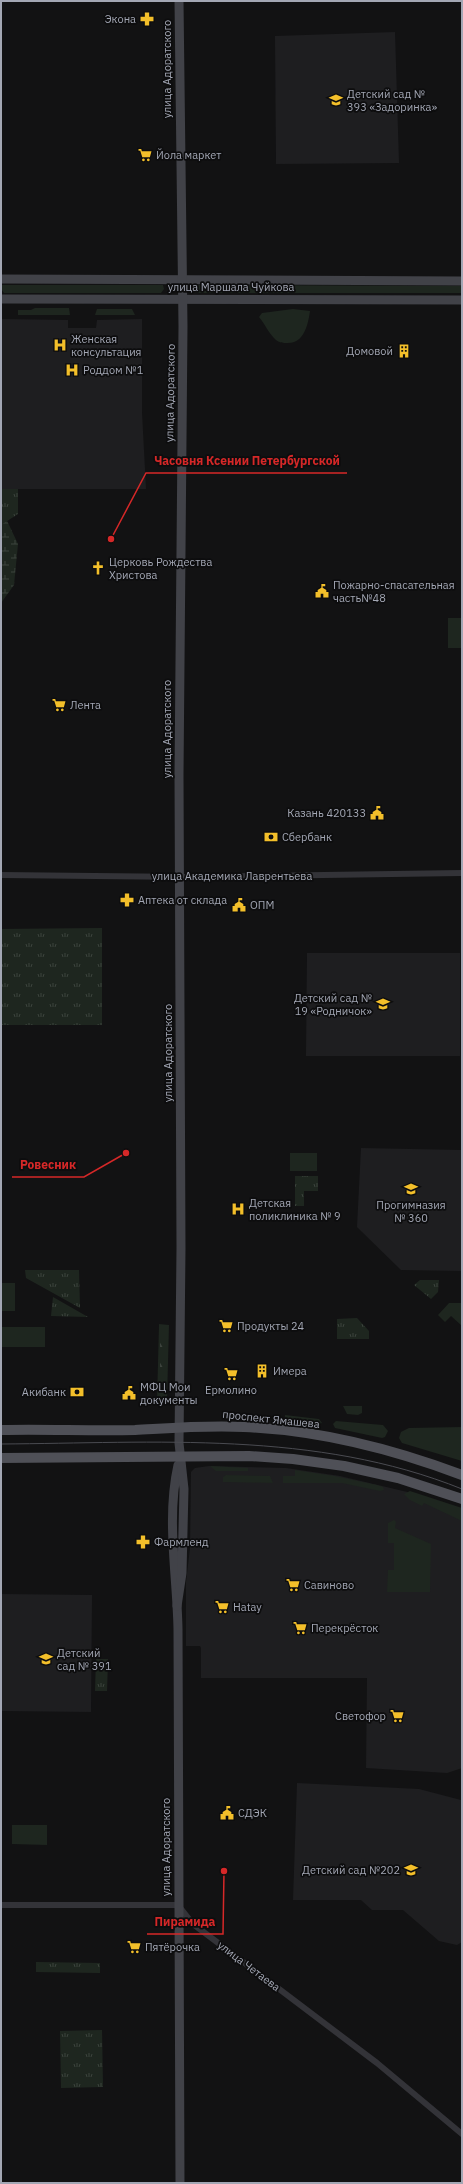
<svg xmlns="http://www.w3.org/2000/svg" width="463" height="2184" font-family="'IBM Plex Sans',sans-serif">
  <style>
    .built { fill: #1e1e20 }
    .grass { fill: #1e261f }
    .forest { fill: url(#forest-firs) }
    .wetland { fill: url(#wetland-marsh) }
    .park { fill: url(#park-tufts) }
    .lines { fill: none; stroke-linecap: round; stroke-linejoin: round }
    .street { stroke: #333338; stroke-width: 6 }
    .secondary { stroke: #414248; stroke-width: 9 }
    .primary { stroke: #4f5057; stroke-width: 10 }
    .tram { stroke: #4a4b51; stroke-width: 1 }
    .labels { text-anchor: middle; dominant-baseline: central; stroke-width: 3.5; stroke-linejoin: round; paint-order: stroke }
    .poi-label { font-size: 11px; fill: #a3a7b4; stroke: #0d0d0e; text-anchor: start }
    .street-label { font-size: 11px; fill: #a3a7b4; stroke: #0d0d0e }
    .leader { fill: none; stroke: #d62828; stroke-width: 1.5 }
    .callout-dot { fill: #d62828; stroke: #0d0d0e; stroke-width: 1.5 }
    .callout-label { font-size: 12px; text-anchor: middle; font-weight: bold; fill: #d62828; stroke: #0d0d0e; stroke-width: 3.5; stroke-linejoin: round; paint-order: stroke }
  </style>
  <defs>
    <pattern id="forest-firs" width="22" height="20" patternUnits="userSpaceOnUse"><rect width="22" height="20" fill="#1e261f"/><path d="M5 1l3.5 6h-7zM16 11l3.5 6h-7z" fill="#3c433d"/></pattern>
    <pattern id="wetland-marsh" width="20" height="14" patternUnits="userSpaceOnUse"><rect width="20" height="14" fill="#1e261f"/><path d="M1 5h8M5 5V1M11 12h8M15 12V8" fill="none" stroke="#3c433d"/></pattern>
    <pattern id="park-tufts" width="24" height="20" patternUnits="userSpaceOnUse"><rect width="24" height="20" fill="#1e261f"/><path d="M3 7l-1-3M5 7V3M7 7l1-3M15 17l-1-3M17 17v-4M19 17l1-3" fill="none" stroke="#3c433d"/></pattern>
  </defs>
  <rect width="100%" height="100%" fill="#121213"/>
  <g class="built">
    <polygon points="395,32 399,163 276,164 275,36"/>
    <polygon points="1,319 68,320 68,328 96,328 97,320 142,319 142,412 146,489 1,489"/>
    <polygon points="307,953 460,953 460,1056 306,1056"/>
    <polygon points="361,1148 462,1150 462,1271 401,1270 357,1227"/>
    <polygon points="209,1466 286,1468 340,1476 420,1495 462,1509 462,1768 447,1773 366,1768 367,1678 201,1678 201,1648 200,1646 186,1646 186,1582 190,1548 191,1472 195,1468"/>
    <polygon points="1,1594 92,1595 91,1712 1,1711"/>
    <polygon points="297,1783 419,1789 461,1800 462,1942 457,1945 439,1941 403,1910 372,1910 361,1900 293,1900"/>
  </g>
  <g class="grass">
    <polygon points="2,285 163,285 164,289 161,293 4,293 1,289"/>
    <polygon points="195,285 462,286 462,293 195,293 192,289"/>
    <polygon points="35,308 69,308 70,315 18,315 18,310 31,310"/>
    <polygon points="97,309 132,309 135,315 95,315"/>
    <path d="M293 309 310 311C308 325 304 343 288 343 283 343 280 343 276 340 269 334 265 324 259 317L262 313Z"/>
    <rect x="448" y="618" width="14" height="30"/>
    <rect x="290" y="1153" width="27" height="18"/>
    <rect x="1" y="1283" width="14" height="28"/>
    <polygon points="449,1303 462,1303 462,1326 451,1316 445,1322 438,1315"/>
    <polygon points="159,1324 169,1325 167,1401 157,1401"/>
    <rect x="1" y="1327" width="44" height="20"/>
    <polygon points="343,1406 362,1406 362,1413 358,1415 347,1414"/>
    <polygon points="285,1415 319,1419 322,1423 316,1425 285,1421"/>
    <polygon points="336,1421 383,1425 388,1431 385,1437 382,1438 335,1428 333,1424"/>
    <polygon points="462,1427 462,1461 402,1443 399,1438 401,1432 409,1428"/>
    <polygon points="210,1466 248,1468 248,1471 216,1471"/>
    <polygon points="295,1470 335,1476 377,1485 383,1487 384,1490 380,1491 342,1483 283,1483 283,1476 295,1476"/>
    <polygon points="226,1475 270,1476 273,1483 223,1482 223,1477"/>
    <polygon points="410,1491 462,1508 462,1521 424,1503 422,1506 410,1500 404,1494"/>
    <polygon points="394,1520 396,1522 395,1528 431,1544 430,1592 387,1592 388,1570 394,1570 394,1543 388,1543 388,1523"/>
    <polygon points="12,1825 47,1825 47,1845 12,1844"/>
  </g>
  <polygon class="forest" points="163,1335 166,1338 165,1388 162,1392 160,1388 160,1338"/>
  <polygon class="wetland" points="1,508 18,544 14,585 1,603"/>
  <g class="park">
    <polygon points="1,489 18,489 18,514 1,525"/>
    <polygon points="102,928 102,1025 1,1025 1,929"/>
    <polygon points="295,1176 318,1176 318,1191 304,1191 304,1206 295,1206"/>
    <polygon points="25,1270 79,1270 80,1308 26,1278"/>
    <polygon points="420,1280 439,1280 438,1292 431,1299 414,1285"/>
    <polygon points="53,1297 88,1317 51,1316"/>
    <polygon points="357,1318 369,1331 369,1339 337,1339 337,1319"/>
    <polygon points="96,1659 108,1659 107,1691 95,1691"/>
    <polygon points="36,1962 100,1963 100,1973 36,1972"/>
    <polygon points="102,2030 103,2087 61,2088 60,2031"/>
  </g>
  <g class="lines">
    <g class="street">
      <polyline points="1,875 189,877 462,873"/>
      <polyline points="1,1905 178,1905 193,1924 377,2063 462,2134"/>
    </g>
    <g class="secondary">
      <polyline points="1,279 462,281"/>
      <polyline points="1,299 462,300"/>
      <path d="M178 1465C166 1519 177 1574 178 1629L180 2183"/>
      <polyline points="177,1606 182,1573 184,1489 179,1443 181,1248 179,775 183,326 179,1"/>
    </g>
    <g class="primary">
      <path d="M1 1430C45 1429 90 1431 135 1430 171 1428 207 1425 244 1427 318 1430 393 1449 462 1475"/>
      <polyline points="1,1458 249,1456 293,1459 344,1466 398,1478 462,1499"/>
    </g>
    <path class="tram" d="M1 1444C155 1443 316 1430 462 1489"/>
  </g>
  <defs>
    <g id="pharmacy-bare" transform="scale(1.08)"><path d="M-2-6h4v4h4v4h-4v4h-4v-4h-4v-4h4Z" fill="#f3bf2a" stroke="#0d0d0e" stroke-width="2.5" paint-order="stroke"/></g>
    <g id="school-bare" transform="scale(1.08)"><path d="M0-5L7-2L0 1L-7-2ZM-4 1L0 2.5L4 1V4Q0 6-4 4Z" fill="#f3bf2a" stroke="#0d0d0e" stroke-width="2.5" paint-order="stroke"/></g>
    <g id="supermarket-bare" transform="scale(1.08)"><path d="M-6-5.5h2.5l.6 2H6L4.5 2H-2.5L-4.4-4H-6ZM-1.5 3.2a1.3 1.3 0 1 0 .1 0ZM3 3.2a1.3 1.3 0 1 0 .1 0Z" fill="#f3bf2a" stroke="#0d0d0e" stroke-width="2.5" paint-order="stroke"/></g>
    <g id="hospital-bare" transform="scale(1.08)"><path d="M-5-5h3v3.5h4V-5h3V5h-3V1.5h-4V5h-3Z" fill="#f3bf2a" stroke="#0d0d0e" stroke-width="2.5" paint-order="stroke"/></g>
    <g id="building-bare" transform="scale(1.08)"><path d="M-4-6H4V6H1V3H-1V6H-4ZM-2.5-4.3h1.7v1.8h-1.7ZM.8-4.3h1.7v1.8H.8ZM-2.5-1h1.7V.8h-1.7ZM.8-1h1.7V.8H.8Z" fill="#f3bf2a" stroke="#0d0d0e" stroke-width="2.5" paint-order="stroke"/></g>
    <g id="church-bare" transform="scale(1.08)"><path d="M-1.2-6h2.4v3.5h3.3v2.4h-3.3V6h-2.4V-.1h-3.3v-2.4h3.3Z" fill="#f3bf2a" stroke="#0d0d0e" stroke-width="2.5" paint-order="stroke"/></g>
    <g id="civic-bare" transform="scale(1.08)"><path d="M-.6-6.5H3V-4.5H.6V-3L4-1V1h2V6H-6V1h2V-1L-.6-3ZM-1.2 2.5V6h2.4V2.5Z" fill="#f3bf2a" stroke="#0d0d0e" stroke-width="2.5" paint-order="stroke"/></g>
    <g id="bank-bare" transform="scale(1.08)"><path d="M-6-4H6V4H-6ZM0-2.3a2.3 2.3 0 1 0 0 4.6a2.3 2.3 0 1 0 0-4.6Z" fill="#f3bf2a" stroke="#0d0d0e" stroke-width="2.5" paint-order="stroke"/></g>
  </defs>
  <g fill-rule="evenodd">
    <use href="#pharmacy-bare" x="147" y="19"/>
    <use href="#school-bare" x="336" y="100"/>
    <use href="#supermarket-bare" x="145" y="155"/>
    <use href="#hospital-bare" x="60" y="345"/>
    <use href="#building-bare" x="404" y="351"/>
    <use href="#hospital-bare" x="72" y="370"/>
    <use href="#church-bare" x="98" y="568"/>
    <use href="#civic-bare" x="322" y="591"/>
    <use href="#supermarket-bare" x="59" y="705"/>
    <use href="#civic-bare" x="377" y="813"/>
    <use href="#bank-bare" x="271" y="837"/>
    <use href="#pharmacy-bare" x="127" y="900"/>
    <use href="#civic-bare" x="239" y="905"/>
    <use href="#school-bare" x="383" y="1004"/>
    <use href="#school-bare" x="411" y="1189"/>
    <use href="#hospital-bare" x="238" y="1209"/>
    <use href="#supermarket-bare" x="226" y="1326"/>
    <use href="#building-bare" x="262" y="1371"/>
    <use href="#supermarket-bare" x="231" y="1374"/>
    <use href="#bank-bare" x="77" y="1392"/>
    <use href="#civic-bare" x="129" y="1393"/>
    <use href="#pharmacy-bare" x="143" y="1542"/>
    <use href="#supermarket-bare" x="293" y="1585"/>
    <use href="#supermarket-bare" x="222" y="1607"/>
    <use href="#supermarket-bare" x="300" y="1628"/>
    <use href="#school-bare" x="46" y="1659"/>
    <use href="#supermarket-bare" x="397" y="1716"/>
    <use href="#civic-bare" x="227" y="1813"/>
    <use href="#school-bare" x="411" y="1870"/>
    <use href="#supermarket-bare" x="134" y="1947"/>
  </g>
  <g class="labels">
    <g class="poi-label">
      <text x="136" y="19" text-anchor="end">Экона</text>
      <text x="347" y="94">Детский сад №<tspan x="347" dy="13">393 «Задоринка»</tspan></text>
      <text x="156" y="155">Йола маркет</text>
      <text x="71" y="339">Женская<tspan x="71" dy="13">консультация</tspan></text>
      <text x="393" y="351" text-anchor="end">Домовой</text>
      <text x="83" y="370">Роддом №1</text>
      <text x="109" y="562">Церковь Рождества<tspan x="109" dy="13">Христова</tspan></text>
      <text x="333" y="585">Пожарно-спасательная<tspan x="333" dy="13">часть№48</tspan></text>
      <text x="70" y="705">Лента</text>
      <text x="366" y="813" text-anchor="end">Казань 420133</text>
      <text x="282" y="837">Сбербанк</text>
      <text x="138" y="900">Аптека от склада</text>
      <text x="250" y="905">ОПМ</text>
      <text x="372" y="998" text-anchor="end">Детский сад №<tspan x="372" dy="13">19 «Родничок»</tspan></text>
      <text x="249" y="1203">Детская<tspan x="249" dy="13">поликлиника № 9</tspan></text>
      <text x="411" y="1205" text-anchor="middle">Прогимназия<tspan x="411" dy="13">№ 360</tspan></text>
      <text x="237" y="1326">Продукты 24</text>
      <text x="273" y="1371">Имера</text>
      <text x="140" y="1387">МФЦ Мои<tspan x="140" dy="13">документы</tspan></text>
      <text x="231" y="1390" text-anchor="middle">Ермолино</text>
      <text x="66" y="1392" text-anchor="end">Акибанк</text>
      <text x="154" y="1542">Фармленд</text>
      <text x="304" y="1585">Савиново</text>
      <text x="233" y="1607">Hatay</text>
      <text x="311" y="1628">Перекрёсток</text>
      <text x="57" y="1653">Детский<tspan x="57" dy="13">сад № 391</tspan></text>
      <text x="386" y="1716" text-anchor="end">Светофор</text>
      <text x="238" y="1813">СДЭК</text>
      <text x="400" y="1870" text-anchor="end">Детский сад №202</text>
      <text x="145" y="1947">Пятёрочка</text>
    </g>
    <g class="street-label">
      <text transform="translate(167 69) rotate(-90)">улица Адоратского</text>
      <text x="231" y="287">улица Маршала Чуйкова</text>
      <text transform="translate(170 393) rotate(-89)">улица Адоратского</text>
      <text transform="translate(167 729) rotate(-90)">улица Адоратского</text>
      <text x="232" y="876">улица Академика Лаврентьева</text>
      <text transform="translate(168 1053) rotate(-90)">улица Адоратского</text>
      <text transform="translate(271 1419) rotate(6)">проспект Ямашева</text>
      <text transform="translate(166 1847) rotate(-90)">улица Адоратского</text>
      <text transform="translate(249 1966) rotate(37)">улица Четаева</text>
    </g>
  </g>
  <path class="leader" d="M111 539L146 473H347M126 1153L84 1177H12M224 1871L223 1934H147"/>
  <g class="callout-dot">
    <circle cx="111" cy="539" r="4"/>
    <circle cx="126" cy="1153" r="4"/>
    <circle cx="224" cy="1871" r="4"/>
  </g>
  <g class="callout-label">
    <text x="247" y="465">Часовня Ксении Петербургской</text>
    <text x="48" y="1169">Ровесник</text>
    <text x="185" y="1926">Пирамида</text>
  </g>
  <rect width="463" height="2184" fill="none" stroke="#a3a7b4" stroke-width="4"/>
</svg>
